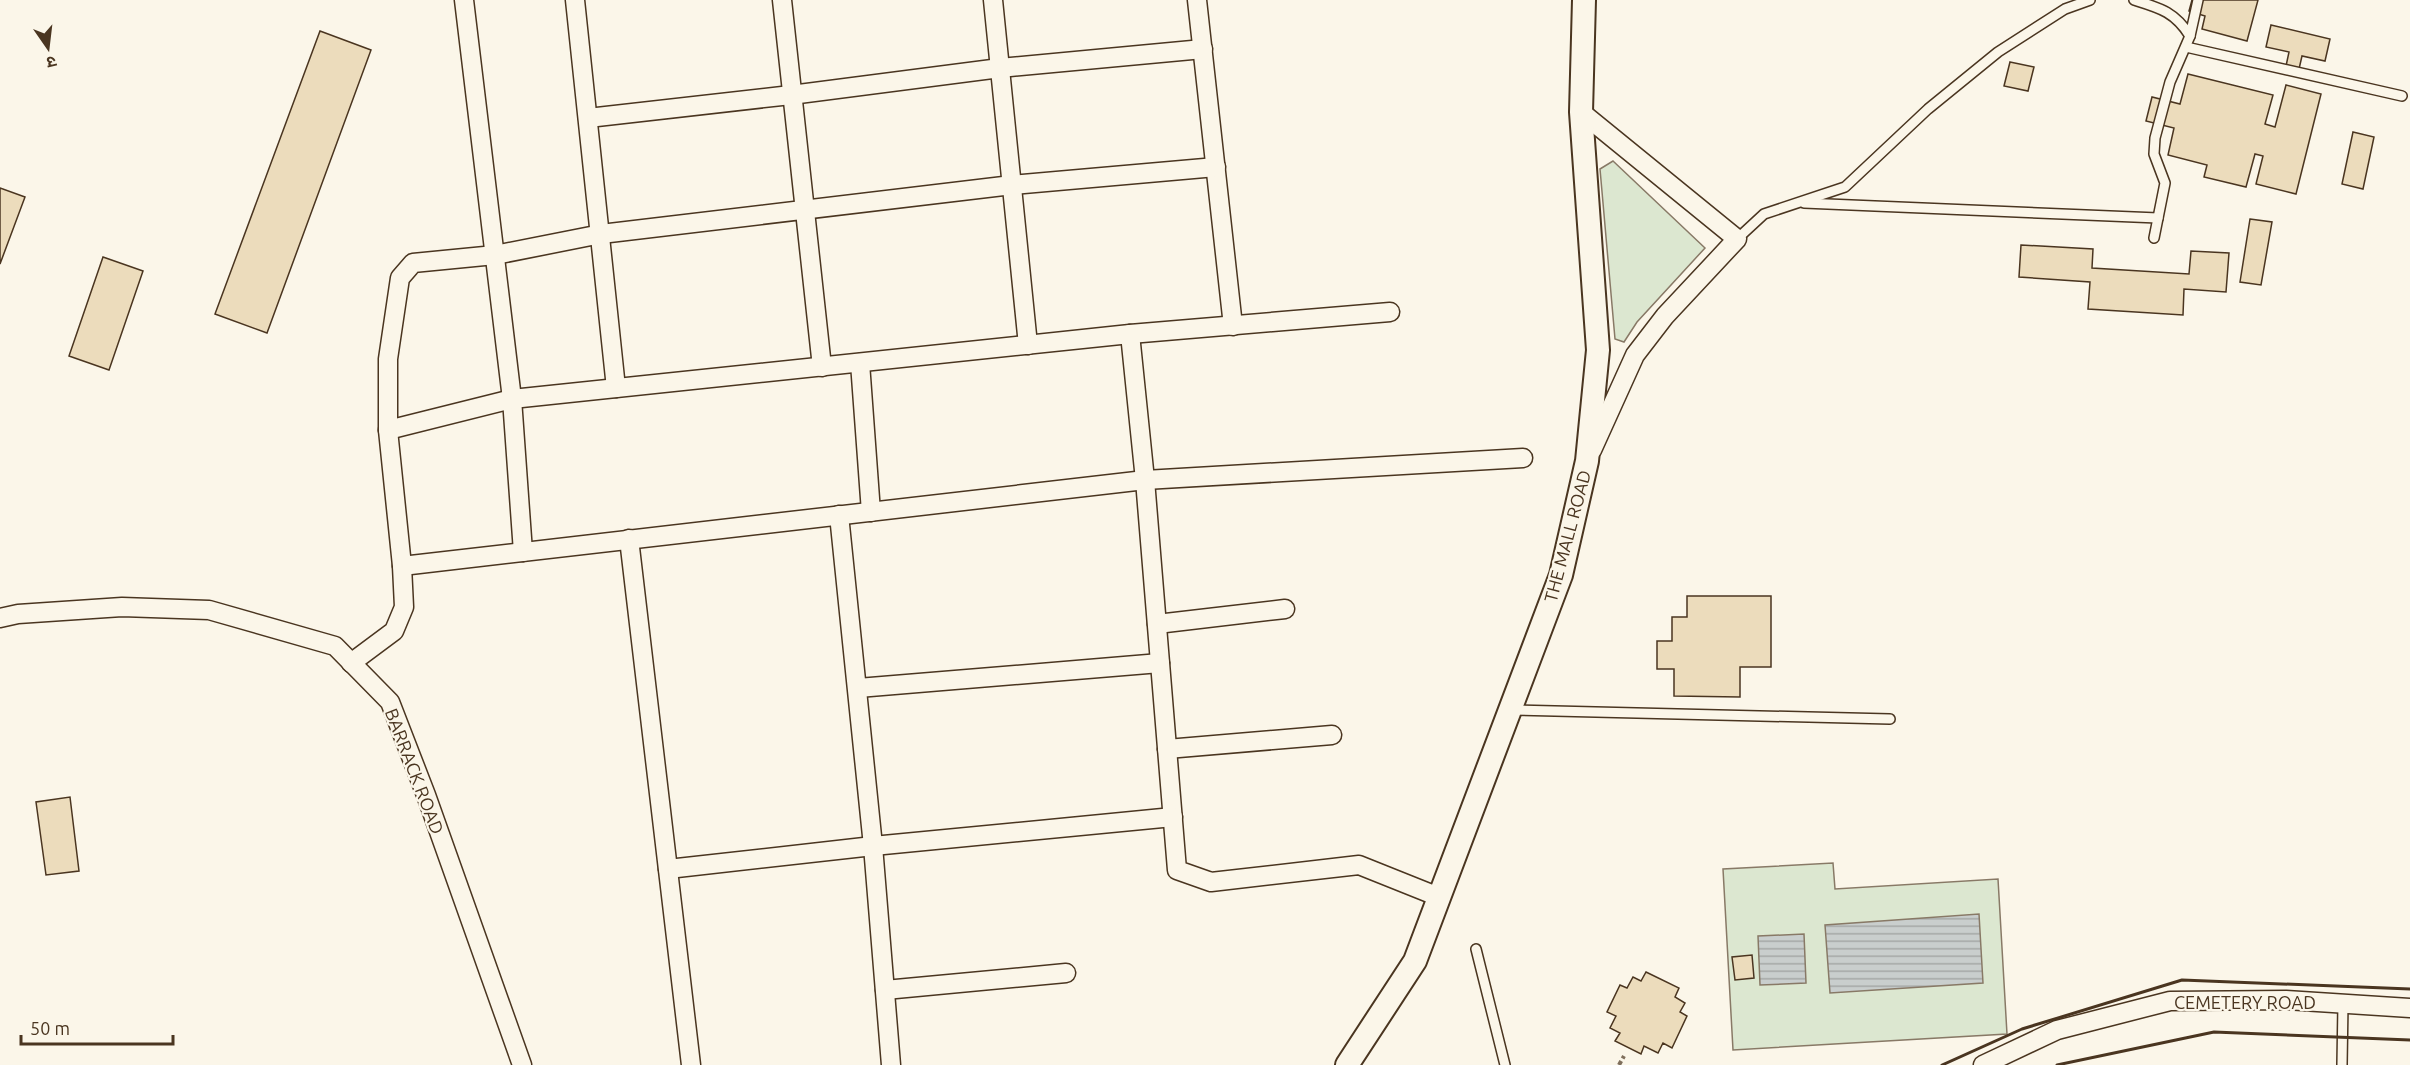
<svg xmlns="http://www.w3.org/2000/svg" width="2410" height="1065" font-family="Ubuntu,'Noto Sans Devanagari',sans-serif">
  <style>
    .grass { fill: #dce7d0; stroke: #887966; stroke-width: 1.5 }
    .water { fill: url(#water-rules); stroke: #887966; stroke-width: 1.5 }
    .building { fill: #ecdcbc; stroke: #4a3520; stroke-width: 1.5 }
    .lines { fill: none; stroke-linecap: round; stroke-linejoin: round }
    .service-casing { stroke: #4a3520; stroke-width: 12 }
    .minor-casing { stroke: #4a3520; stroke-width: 21 }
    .tertiary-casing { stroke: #4a3520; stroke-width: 26 }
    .path { stroke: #7f6f5c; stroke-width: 4; stroke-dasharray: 4.5 3; stroke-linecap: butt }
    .service { stroke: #fbf6e9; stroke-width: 9 }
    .minor { stroke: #fbf6e9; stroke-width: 18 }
    .tertiary { stroke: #fbf6e9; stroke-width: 22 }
    .wall { stroke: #4a3520; stroke-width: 3 }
    .labels { text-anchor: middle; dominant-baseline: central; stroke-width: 4.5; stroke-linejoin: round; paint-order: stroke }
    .street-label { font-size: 18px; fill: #4a3520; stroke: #fbf6e9 }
  </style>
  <defs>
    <pattern id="water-rules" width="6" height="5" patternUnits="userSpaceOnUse" patternTransform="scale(1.5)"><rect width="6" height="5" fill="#c9cecd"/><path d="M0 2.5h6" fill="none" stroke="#a5a8a6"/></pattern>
  </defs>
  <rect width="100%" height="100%" fill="#fbf6e9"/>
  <g class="grass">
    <polygon points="1613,161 1705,248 1637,322 1624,342 1615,339 1600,169"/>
    <polygon points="1833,863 1835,889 1998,879 2007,1034 1733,1050 1723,869"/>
  </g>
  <g class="water">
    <polygon points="1979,914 1983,983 1830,993 1825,925"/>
    <polygon points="1804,934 1806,983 1760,985 1758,936"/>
  </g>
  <g class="building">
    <polygon points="2192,0 2258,0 2247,41 2202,29 2205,16 2189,11"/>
    <polygon points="2271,25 2330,39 2325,61 2302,56 2299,69 2286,66 2289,52 2266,47"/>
    <polygon points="320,31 371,50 267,333 215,314"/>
    <polygon points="2010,62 2034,67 2028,91 2004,86"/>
    <polygon points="2188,74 2273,95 2265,124 2275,127 2286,85 2321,94 2296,194 2256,184 2263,156 2255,154 2246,187 2204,177 2207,165 2168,155 2174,128 2146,121 2152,97 2180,104"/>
    <polygon points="2353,132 2374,137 2363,189 2342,184"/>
    <polygon points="0,188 25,197 0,264"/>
    <polygon points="2250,219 2272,222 2261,285 2240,282"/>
    <polygon points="2021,245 2093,249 2092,268 2189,274 2191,251 2229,253 2226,292 2184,289 2183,315 2088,309 2090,282 2019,277"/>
    <polygon points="103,257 143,271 109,370 69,356"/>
    <polygon points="1687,596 1771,596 1771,667 1740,667 1740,697 1674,696 1674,669 1657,669 1657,641 1672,641 1672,617 1687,617"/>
    <polygon points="70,797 79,871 46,875 36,802"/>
    <polygon points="1752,955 1754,978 1735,980 1732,957"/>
    <polygon points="1646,972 1679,988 1675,997 1685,1003 1680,1012 1687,1016 1672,1048 1663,1043 1658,1053 1644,1046 1641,1054 1615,1041 1620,1033 1610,1028 1616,1016 1607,1012 1620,985 1627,988 1633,977 1641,981"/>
  </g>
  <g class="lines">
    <g class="service-casing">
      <g id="service">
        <path d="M2134 0C2160 8 2175 12 2190 36L2170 82 2155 138 2154 154 2165 183 2154 238"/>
        <polyline points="2190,36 2198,0"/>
        <polyline points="2186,47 2402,96"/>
        <polyline points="1804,203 2158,218"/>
        <polyline points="1737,239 1764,214 1845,187 1928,109 1998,52 2065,9 2090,0"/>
        <polyline points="1511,710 1890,719"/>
        <polyline points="1476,949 1505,1065"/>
        <polyline points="2342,1065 2343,1004"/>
      </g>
    </g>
    <g class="minor-casing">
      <g id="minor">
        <polyline points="464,0 512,399 523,552"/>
        <polyline points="575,0 616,388"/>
        <polyline points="782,0 822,367"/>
        <polyline points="993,0 1028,345"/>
        <polyline points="1197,0 1233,326"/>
        <polyline points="1581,112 1737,239 1665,316 1635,355 1592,450"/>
        <polyline points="588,118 791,95 1000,68 1203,49"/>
        <polyline points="1130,334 1145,480 1177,870 1211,882 1359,865 1439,897"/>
        <polyline points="860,363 871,512"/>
        <polyline points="388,430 512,399 1130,334 1390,312"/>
        <polyline points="839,515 873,846 891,1065"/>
        <polyline points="629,539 691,1065"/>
        <polyline points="402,566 1145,480 1523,458"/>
        <polyline points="0,618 18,614 122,607 209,610 335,646 390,702 426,795 522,1065"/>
        <polyline points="1157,624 1285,609"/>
        <polyline points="351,663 394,631 404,607 402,566 388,430 388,359 400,278 413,263 495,255 601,234 1012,185 1216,167"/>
        <polyline points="858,688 1160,663"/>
        <polyline points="1167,749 1332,735"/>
        <polyline points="668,869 873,846 1173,817"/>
        <polyline points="885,990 1066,973"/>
        <polyline points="1983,1065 2057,1030 2170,1001 2286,1000 2410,1008"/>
      </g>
    </g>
    <g class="tertiary-casing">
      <polyline id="tertiary" points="1347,1065 1415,961 1561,575 1587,461 1598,350 1581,112 1584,0"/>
    </g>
    <polyline class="path" points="1619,1065 1624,1056"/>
    <use href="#service" class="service"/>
    <use href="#minor" class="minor"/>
    <use href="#tertiary" class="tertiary"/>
    <g class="wall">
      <polyline points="1942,1065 2022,1029 2182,980 2410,989"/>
      <polyline points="2057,1065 2214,1032 2410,1040"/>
    </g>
  </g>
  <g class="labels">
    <g class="street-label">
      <text transform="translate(1567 536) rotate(-75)">THE MALL ROAD</text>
      <text transform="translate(415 771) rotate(69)">BARRACK ROAD</text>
      <text x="2245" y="1002">CEMETERY ROAD</text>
    </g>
  </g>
  <g transform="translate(48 48) rotate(166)" stroke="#fbf6e9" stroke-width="4.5" paint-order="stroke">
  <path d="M0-4.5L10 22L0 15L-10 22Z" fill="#4a3520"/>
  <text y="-9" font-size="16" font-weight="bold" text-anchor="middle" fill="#4a3520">उ</text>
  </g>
  <path d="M21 1035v9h152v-9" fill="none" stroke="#4a3520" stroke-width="3"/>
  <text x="30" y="1035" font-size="18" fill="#4a3520" stroke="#fbf6e9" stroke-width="4.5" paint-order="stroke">50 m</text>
</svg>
